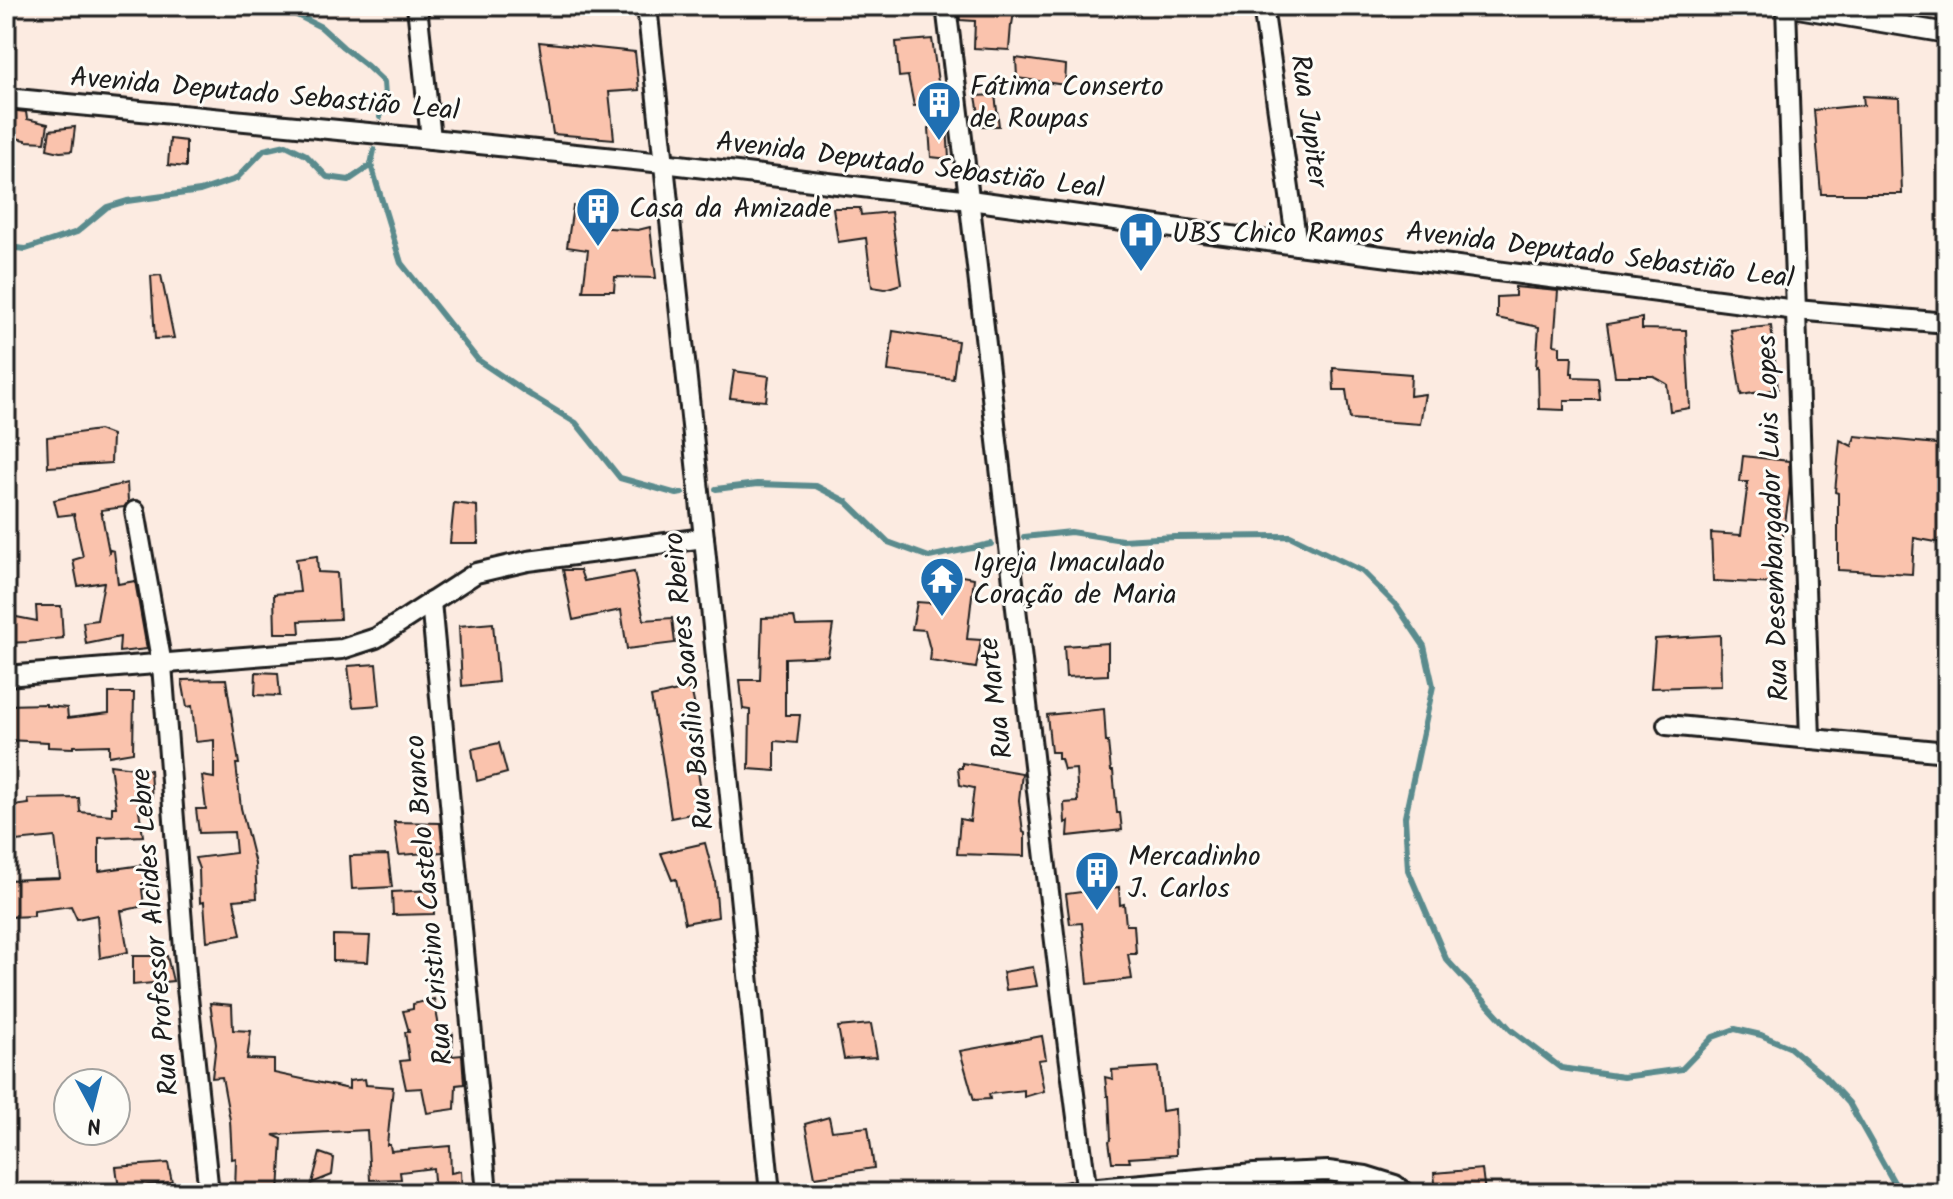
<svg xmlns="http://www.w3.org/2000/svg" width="1953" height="1199" font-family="Kalam,sans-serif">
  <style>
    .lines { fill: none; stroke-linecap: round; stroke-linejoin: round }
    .stream { stroke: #5a8b8d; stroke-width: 6 }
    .building { fill: #fac3ad; stroke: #1c1c1c; stroke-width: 2 }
    .minor-casing { stroke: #1c1c1c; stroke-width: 24 }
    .minor { stroke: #fdfcf7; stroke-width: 18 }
    .labels { text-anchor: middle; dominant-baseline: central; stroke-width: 6; stroke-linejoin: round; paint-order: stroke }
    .poi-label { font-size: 28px; fill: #1c1c1c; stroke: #fdfcf7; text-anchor: start }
    .street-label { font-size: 28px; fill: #1c1c1c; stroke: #fdfcf7 }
  </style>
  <rect width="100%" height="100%" fill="#fcebe1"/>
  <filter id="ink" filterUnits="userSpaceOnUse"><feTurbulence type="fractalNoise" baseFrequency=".0125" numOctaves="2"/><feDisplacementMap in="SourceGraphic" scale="16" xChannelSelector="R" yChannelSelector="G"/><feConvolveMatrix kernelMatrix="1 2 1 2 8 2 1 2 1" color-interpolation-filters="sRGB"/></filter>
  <g filter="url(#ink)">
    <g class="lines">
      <g class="stream">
        <polyline points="258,6 295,14 321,27 343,47 366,65 384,82 385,96 380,117"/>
        <polyline points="374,150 371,165 401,263 478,360 527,393 576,423 620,478 677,494 682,493"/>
        <polyline points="6,247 26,249 77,232 107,207 127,201 200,191 236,179 264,150 286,145 306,155 327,177 349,180 371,165"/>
        <polyline points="716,489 757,484 816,486 847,502 888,542 929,557 991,544"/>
        <polyline points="1024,537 1071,532 1122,540 1175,537 1290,536 1362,571 1397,606 1424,646 1433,686 1405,817 1408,870 1446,959 1511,1030 1561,1068 1623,1077 1682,1069 1713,1037 1735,1029 1761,1035 1789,1047 1825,1077 1849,1103 1896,1186 1905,1193"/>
      </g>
    </g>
    <g class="building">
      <polygon points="958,6 1015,6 1012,25 1011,25 1009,50 974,48 975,21 960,20"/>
      <polygon points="932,39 941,103 914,106 908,76 899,77 896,42"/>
      <polygon points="539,42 635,52 639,90 609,92 614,139 553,134"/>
      <polygon points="1016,58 1066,65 1065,85 1017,78"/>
      <polygon points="995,95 999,126 981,126 976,96"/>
      <polygon points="1863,96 1899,98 1902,194 1821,194 1814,110 1864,105"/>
      <polygon points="9,110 26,112 27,119 48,124 45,142 26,141 26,140 6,136 6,116"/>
      <polygon points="947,124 949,159 931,157 929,128"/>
      <polygon points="75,127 72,151 60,152 47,149 50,130"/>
      <polygon points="170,139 186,141 186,167 168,165"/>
      <polygon points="573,206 597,208 596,227 638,230 650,227 656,278 615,277 614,291 583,291 588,250 567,247"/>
      <polygon points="833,208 860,208 861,215 891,212 901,284 885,289 872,287 866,238 838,242"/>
      <polygon points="161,275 174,338 155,339 151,276"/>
      <polygon points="1515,287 1558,291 1554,345 1560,346 1560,356 1572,356 1571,373 1573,373 1573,377 1598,378 1600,400 1564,400 1564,410 1539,409 1538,366 1536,367 1539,327 1497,318 1497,297 1515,296"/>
      <polygon points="1642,318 1642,329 1686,330 1690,408 1670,411 1667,384 1653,376 1615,376 1607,324"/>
      <polygon points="1771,326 1778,389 1741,395 1731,330"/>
      <polygon points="893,331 958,341 953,379 888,371"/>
      <polygon points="1333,368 1411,374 1410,396 1425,394 1420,424 1350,419 1346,390 1334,390"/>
      <polygon points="734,371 769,376 766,401 730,398"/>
      <polygon points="99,430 112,435 111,463 48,467 47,437"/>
      <polygon points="1855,436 1947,445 1947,544 1914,538 1912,574 1838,570 1838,493 1835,492 1840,440 1852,446"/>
      <polygon points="1743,456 1789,461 1790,487 1785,523 1784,523 1779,584 1713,581 1711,533 1741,535 1748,482 1740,482"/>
      <polygon points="127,483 128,502 124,507 101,510 109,552 110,550 114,551 118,584 135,581 147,649 119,652 120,637 86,644 83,622 97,620 104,582 78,586 73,560 83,557 74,514 58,516 54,500"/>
      <polygon points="454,503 477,506 478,543 450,543"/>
      <polygon points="317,556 318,572 337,573 340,619 299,621 300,633 275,633 274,594 300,592 296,559"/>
      <polygon points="563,570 580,570 584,581 634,572 644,620 672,618 675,643 627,649 621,610 573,620"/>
      <polygon points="937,572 974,578 967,639 981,640 976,668 930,661 931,653 925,630 912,629 917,602 930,603 932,580 936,581"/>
      <polygon points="36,606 61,606 63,638 28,642 6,643 6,615 37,621"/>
      <polygon points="794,617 796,626 833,625 828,656 785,658 785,715 800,715 797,743 775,741 775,771 749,769 750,710 743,709 740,680 760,680 762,618"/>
      <polygon points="493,623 498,682 462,686 459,626"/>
      <polygon points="1720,635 1721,686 1651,688 1655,639"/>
      <polygon points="1108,643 1108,675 1066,677 1064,646"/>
      <polygon points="376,664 380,705 353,707 348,666"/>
      <polygon points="256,672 278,673 280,696 255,695"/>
      <polygon points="226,679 239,764 236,764 241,808 255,864 257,898 234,900 241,935 207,941 204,902 200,903 199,869 195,858 236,853 234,832 199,833 196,809 206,809 202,776 214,778 214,740 196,742 192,706 187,707 182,680"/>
      <polygon points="691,688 697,717 691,719 697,749 696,750 699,779 705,811 671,818 662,757 651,697"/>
      <polygon points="109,693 134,693 133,752 109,756 109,745 73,746 73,748 48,747 48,742 6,740 6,705 46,704 46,706 67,708 68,718 109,713"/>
      <polygon points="1104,709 1106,742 1108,742 1111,771 1113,771 1117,813 1120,813 1122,830 1068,836 1069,821 1065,823 1064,803 1078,802 1076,769 1064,770 1061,759 1058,759 1058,752 1051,752 1047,715"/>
      <polygon points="499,743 507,773 477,781 472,749"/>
      <polygon points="962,763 1022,773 1019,800 1023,832 1025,833 1025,856 957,854 960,819 970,821 974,788 960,785 958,768 962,768"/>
      <polygon points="110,765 150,770 152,802 138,804 143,836 99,838 99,871 150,864 153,888 142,889 144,906 121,911 128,952 100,958 97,915 77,919 71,906 34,911 34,916 8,917 6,880 60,878 55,837 6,842 6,807 29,804 28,799 79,798 80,812 112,815 112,807 116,807"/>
      <polygon points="394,822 440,823 443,852 399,855"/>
      <polygon points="705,843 715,881 718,917 685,923 676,879 672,880 661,853"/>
      <polygon points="388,855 392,887 352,889 350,856"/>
      <polygon points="1119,887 1120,905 1124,904 1126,925 1134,925 1136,954 1128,954 1132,979 1088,984 1082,923 1070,924 1066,894"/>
      <polygon points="433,890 434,914 393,915 392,892"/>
      <polygon points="333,935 370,936 368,962 333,961"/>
      <polygon points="133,956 167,956 173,981 133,985"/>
      <polygon points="1033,967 1037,986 1006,990 1003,972"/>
      <polygon points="434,999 441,1038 453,1034 452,1056 462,1055 464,1084 456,1085 455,1109 427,1113 422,1088 406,1089 400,1061 409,1060 405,1032 409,1032 403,1011 413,1009 413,1004"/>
      <polygon points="210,1003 232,1005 233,1030 251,1031 247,1059 274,1060 274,1073 349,1089 349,1081 365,1079 366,1085 393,1087 387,1145 390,1145 391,1151 450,1146 451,1173 461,1171 462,1193 435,1193 433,1168 400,1172 401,1179 370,1180 367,1130 273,1135 282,1139 279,1193 235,1193 236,1158 232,1159 230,1120 222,1077 212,1078 216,1044"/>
      <polygon points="871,1024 877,1057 844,1059 838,1027"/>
      <polygon points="1042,1036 1046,1059 1038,1060 1044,1091 1024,1097 1024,1090 989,1094 990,1099 974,1100 960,1051"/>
      <polygon points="1158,1067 1162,1111 1175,1109 1176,1155 1129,1158 1130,1162 1112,1162 1109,1141 1111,1140 1109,1096 1107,1096 1105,1077 1113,1079 1112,1070"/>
      <polygon points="829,1117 832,1131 868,1127 874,1168 815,1177 805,1124"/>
      <polygon points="320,1153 334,1158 332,1175 312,1183"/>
      <polygon points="168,1163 172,1182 119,1189 116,1167"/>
      <polygon points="1482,1169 1485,1193 1436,1193 1434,1173"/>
    </g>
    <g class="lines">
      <g class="minor-casing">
        <g id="minor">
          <polyline points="417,6 431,139"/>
          <polyline points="647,6 704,538 770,1193"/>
          <path d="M946 6C995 401 1034 798 1087 1193"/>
          <polyline points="1263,6 1297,245"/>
          <polyline points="1786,6 1810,739"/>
          <polyline points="1786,6 1947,33"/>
          <polyline points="6,98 431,139 663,163 970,200 1297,245 1796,310 1947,323"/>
          <polyline points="135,511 162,665 187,988 209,1193"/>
          <polyline points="431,602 487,1193"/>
          <polyline points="6,676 342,649 376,638 476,573 528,561 704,538"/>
          <polyline points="1667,725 1947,752"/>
          <polyline points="1064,1193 1087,1189 1254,1174 1328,1171 1366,1176 1395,1185 1405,1193"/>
        </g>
      </g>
      <use href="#minor" class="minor"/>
    </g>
  </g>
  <defs>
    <g id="building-pin" transform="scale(2.3)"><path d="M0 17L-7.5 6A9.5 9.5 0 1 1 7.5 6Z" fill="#1f6fb2" stroke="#fdfcf7"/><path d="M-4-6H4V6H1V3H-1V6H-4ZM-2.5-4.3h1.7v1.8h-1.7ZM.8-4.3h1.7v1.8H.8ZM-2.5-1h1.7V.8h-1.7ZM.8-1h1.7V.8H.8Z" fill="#fff"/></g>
    <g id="hospital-pin" transform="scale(2.3)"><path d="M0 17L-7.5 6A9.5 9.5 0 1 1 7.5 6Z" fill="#1f6fb2" stroke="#fdfcf7"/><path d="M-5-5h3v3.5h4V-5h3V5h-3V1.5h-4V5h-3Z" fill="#fff"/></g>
    <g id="temple-pin" transform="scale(2.3)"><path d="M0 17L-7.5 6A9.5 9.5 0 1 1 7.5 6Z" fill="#1f6fb2" stroke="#fdfcf7"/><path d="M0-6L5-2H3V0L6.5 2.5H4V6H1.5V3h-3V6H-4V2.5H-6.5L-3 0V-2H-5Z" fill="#fff"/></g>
  </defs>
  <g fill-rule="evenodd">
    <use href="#building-pin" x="939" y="103"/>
    <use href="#building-pin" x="598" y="209"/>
    <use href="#hospital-pin" x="1141" y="234"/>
    <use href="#temple-pin" x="942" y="579"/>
    <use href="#building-pin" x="1097" y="873"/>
  </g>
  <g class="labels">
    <g class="poi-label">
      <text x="970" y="87">Fátima Conserto<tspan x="970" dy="32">de Roupas</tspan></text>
      <text x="629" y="209">Casa da Amizade</text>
      <text x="1172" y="234">UBS Chico Ramos</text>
      <text x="973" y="563">Igreja Imaculado<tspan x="973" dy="32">Coração de Maria</tspan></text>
      <text x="1128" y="857">Mercadinho<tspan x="1128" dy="32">J. Carlos</tspan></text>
    </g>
    <g class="street-label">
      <text transform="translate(265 95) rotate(5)">Avenida Deputado Sebastião Leal</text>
      <text transform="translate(1308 121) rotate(82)">Rua Jupiter</text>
      <text transform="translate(910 166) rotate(7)">Avenida Deputado Sebastião Leal</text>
      <text transform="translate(1600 256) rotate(7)">Avenida Deputado Sebastião Leal</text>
      <text transform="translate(1774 518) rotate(-92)">Rua Desembargador Luis Lopes</text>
      <text transform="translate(690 681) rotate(-96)">Rua Basílio Soares Rbeiro</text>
      <text transform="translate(997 698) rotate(-97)">Rua Marte</text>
      <text transform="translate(430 900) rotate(-95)">Rua Cristino Castelo Branco</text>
      <text transform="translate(156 932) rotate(-95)">Rua Professor Alcides Lebre</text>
    </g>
  </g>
  <rect width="1953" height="1199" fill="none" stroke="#fdfcf7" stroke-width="32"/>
  <rect x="16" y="16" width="1921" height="1167" fill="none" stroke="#1c1c1c" stroke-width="3" filter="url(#ink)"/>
  <g transform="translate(92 1107) rotate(173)"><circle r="38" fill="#fdfcf7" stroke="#a3a29f" stroke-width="2"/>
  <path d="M0-6L14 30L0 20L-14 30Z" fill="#1f6fb2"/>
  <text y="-12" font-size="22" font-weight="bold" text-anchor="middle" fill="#1c1c1c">N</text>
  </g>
</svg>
